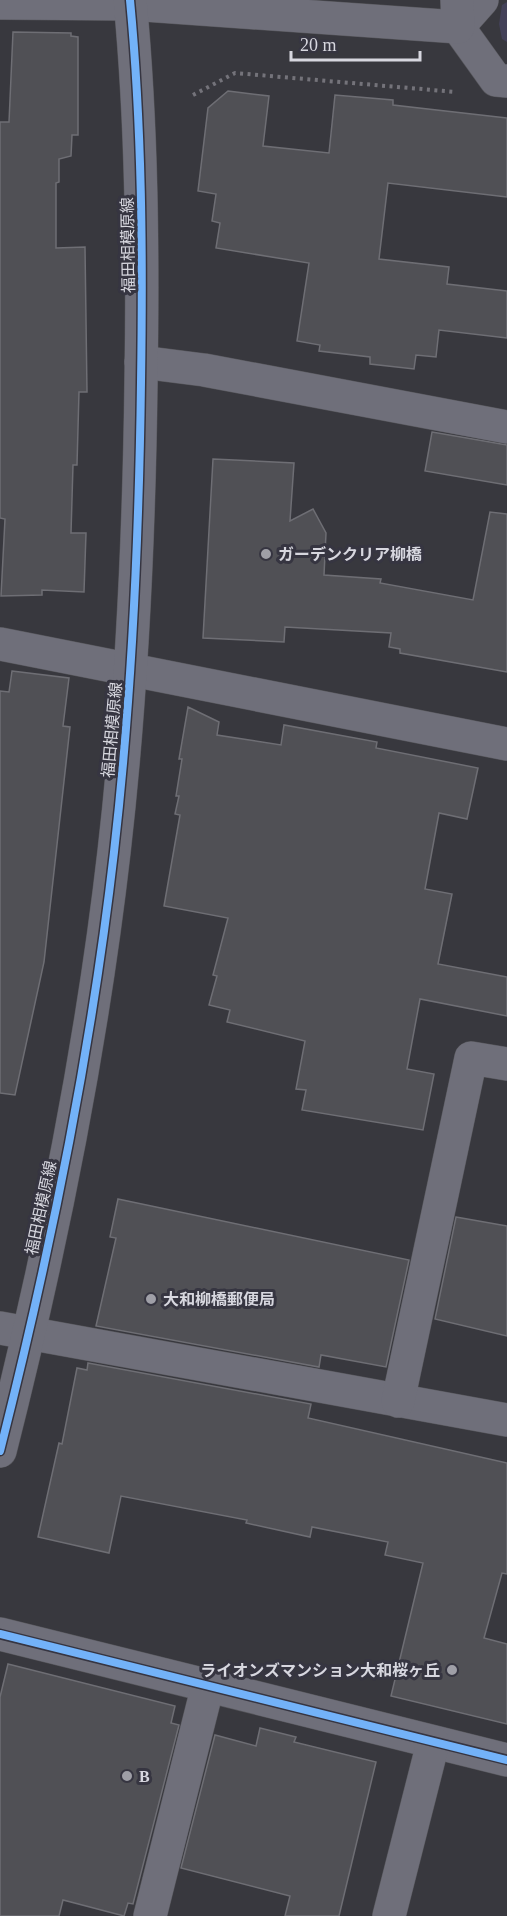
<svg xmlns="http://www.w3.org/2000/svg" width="507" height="1916" font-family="'Times New Roman','Noto Sans JP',serif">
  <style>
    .green { fill: #434158 }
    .building { fill: #505055; stroke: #6e6e74; stroke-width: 1.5 }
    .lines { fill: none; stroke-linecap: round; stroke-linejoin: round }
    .minor-casing { stroke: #55555a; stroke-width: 34 }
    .tertiary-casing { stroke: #55555a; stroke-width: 34 }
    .path { stroke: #74737a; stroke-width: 4; stroke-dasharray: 3 4.5; stroke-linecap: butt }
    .minor { stroke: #6f6f7a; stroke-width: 33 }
    .tertiary { stroke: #6f6f7a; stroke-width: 33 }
    .cycleway-casing { stroke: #363541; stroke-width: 11 }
    .cycleway { stroke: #73b2f8; stroke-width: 8 }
    .poi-dot { fill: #9f9fa7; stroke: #363541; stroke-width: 2 }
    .labels { text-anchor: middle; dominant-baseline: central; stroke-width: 6; stroke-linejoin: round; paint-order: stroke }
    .street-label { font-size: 16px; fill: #d7d7df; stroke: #363541 }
    .poi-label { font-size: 16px; font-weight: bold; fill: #d7d7df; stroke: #363541; text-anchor: start }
  </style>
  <rect width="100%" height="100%" fill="#38383e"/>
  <polygon class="green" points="507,2 507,42 502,39 499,24 502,5"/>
  <g class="building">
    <polygon points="13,32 71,33 71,36 78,37 78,135 72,135 71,156 59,159 59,182 56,183 56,248 85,247 87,392 79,392 77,465 73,465 71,533 86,533 84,592 42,590 42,595 1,596 5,519 0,518 0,122 9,122"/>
    <polygon points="228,91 269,96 263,146 329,153 335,95 393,100 393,105 507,118 507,197 388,183 379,259 449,267 447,284 507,291 507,338 439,330 436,357 416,355 414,369 370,364 370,357 319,351 320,345 297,341 309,263 216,248 220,223 212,221 216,194 198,191 208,108"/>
    <polygon points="432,432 507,445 507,485 425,471"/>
    <polygon points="213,459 294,463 290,521 313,509 326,533 324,575 381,579 380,583 473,600 490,512 507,514 507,672 400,653 400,649 389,647 391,633 285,627 284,642 203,638"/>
    <polygon points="12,671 69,678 63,726 70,727 44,962 15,1095 0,1093 0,691 9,692"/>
    <polygon points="188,707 219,722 217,735 281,745 284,725 377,742 376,748 478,768 467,819 439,813 425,889 452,894 438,964 507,977 507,1016 420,999 407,1069 434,1074 423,1130 302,1110 306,1090 296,1089 305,1041 227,1022 230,1010 209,1005 217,976 213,975 228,918 164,906 180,815 175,814 179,796 176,796 182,759 179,759"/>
    <polygon points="118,1199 409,1260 386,1367 321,1355 319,1367 96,1326 116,1238 110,1237"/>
    <polygon points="456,1217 507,1226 507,1336 435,1319"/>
    <polygon points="88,1363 311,1404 308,1418 507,1463 507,1574 502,1573 484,1638 507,1644 507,1724 391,1696 423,1563 385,1555 388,1542 312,1527 310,1537 246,1523 247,1520 121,1496 109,1553 38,1537 59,1443 62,1444 77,1368 87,1370"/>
    <polygon points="8,1664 175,1706 171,1723 179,1725 133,1904 128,1903 124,1916 63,1900 59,1916 0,1916 0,1697"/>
    <polygon points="260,1728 296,1737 294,1742 376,1762 339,1916 285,1916 290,1896 181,1868 215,1735 256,1746"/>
  </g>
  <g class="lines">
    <g class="minor-casing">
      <g id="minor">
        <polyline points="482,0 458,27 496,80 507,81"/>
        <polyline points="0,3 130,4 458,27 457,0"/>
        <polyline points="141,362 204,370 507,427"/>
        <polyline points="0,644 507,744"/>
        <polyline points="0,1328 507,1420"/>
        <polyline points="398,1401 471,1058 507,1064"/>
        <polyline points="0,1634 507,1760"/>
        <polyline points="150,1916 208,1685"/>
        <polyline points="389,1916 433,1743"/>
      </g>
    </g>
    <g class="tertiary-casing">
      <path id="tertiary" d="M0 1451C50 1254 91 1053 114 852 132 696 139 539 141 382 143 254 142 127 130 0"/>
    </g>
    <polyline class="path" points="193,95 235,73 456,92"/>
    <use href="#minor" class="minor"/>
    <use href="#tertiary" class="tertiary"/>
    <g class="cycleway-casing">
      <g id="cycleway">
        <path d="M0 1451C50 1254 91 1053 114 852 132 696 139 539 141 382 143 254 142 127 130 0"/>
        <polyline points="0,1634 507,1760"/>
      </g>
    </g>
    <use href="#cycleway" class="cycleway"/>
  </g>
  <g class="poi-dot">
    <circle cx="266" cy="554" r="6"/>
    <circle cx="151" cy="1299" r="6"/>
    <circle cx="452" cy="1670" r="6"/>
    <circle cx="127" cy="1776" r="6"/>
  </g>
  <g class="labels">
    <g class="street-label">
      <text transform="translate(128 245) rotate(-91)">福田相模原線</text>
      <text transform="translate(112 730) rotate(-85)">福田相模原線</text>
      <text transform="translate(41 1208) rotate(-78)">福田相模原線</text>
    </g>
    <g class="poi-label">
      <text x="278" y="554">ガーデンクリア柳橋</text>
      <text x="163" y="1299">大和柳橋郵便局</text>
      <text x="440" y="1670" text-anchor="end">ライオンズマンション大和桜ヶ丘</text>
      <text x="139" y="1776">B</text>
    </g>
  </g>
  <path d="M291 51v9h129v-9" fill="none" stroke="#d7d7df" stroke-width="3"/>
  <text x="300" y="51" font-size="18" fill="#d7d7df" stroke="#363541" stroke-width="4.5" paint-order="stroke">20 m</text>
</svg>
